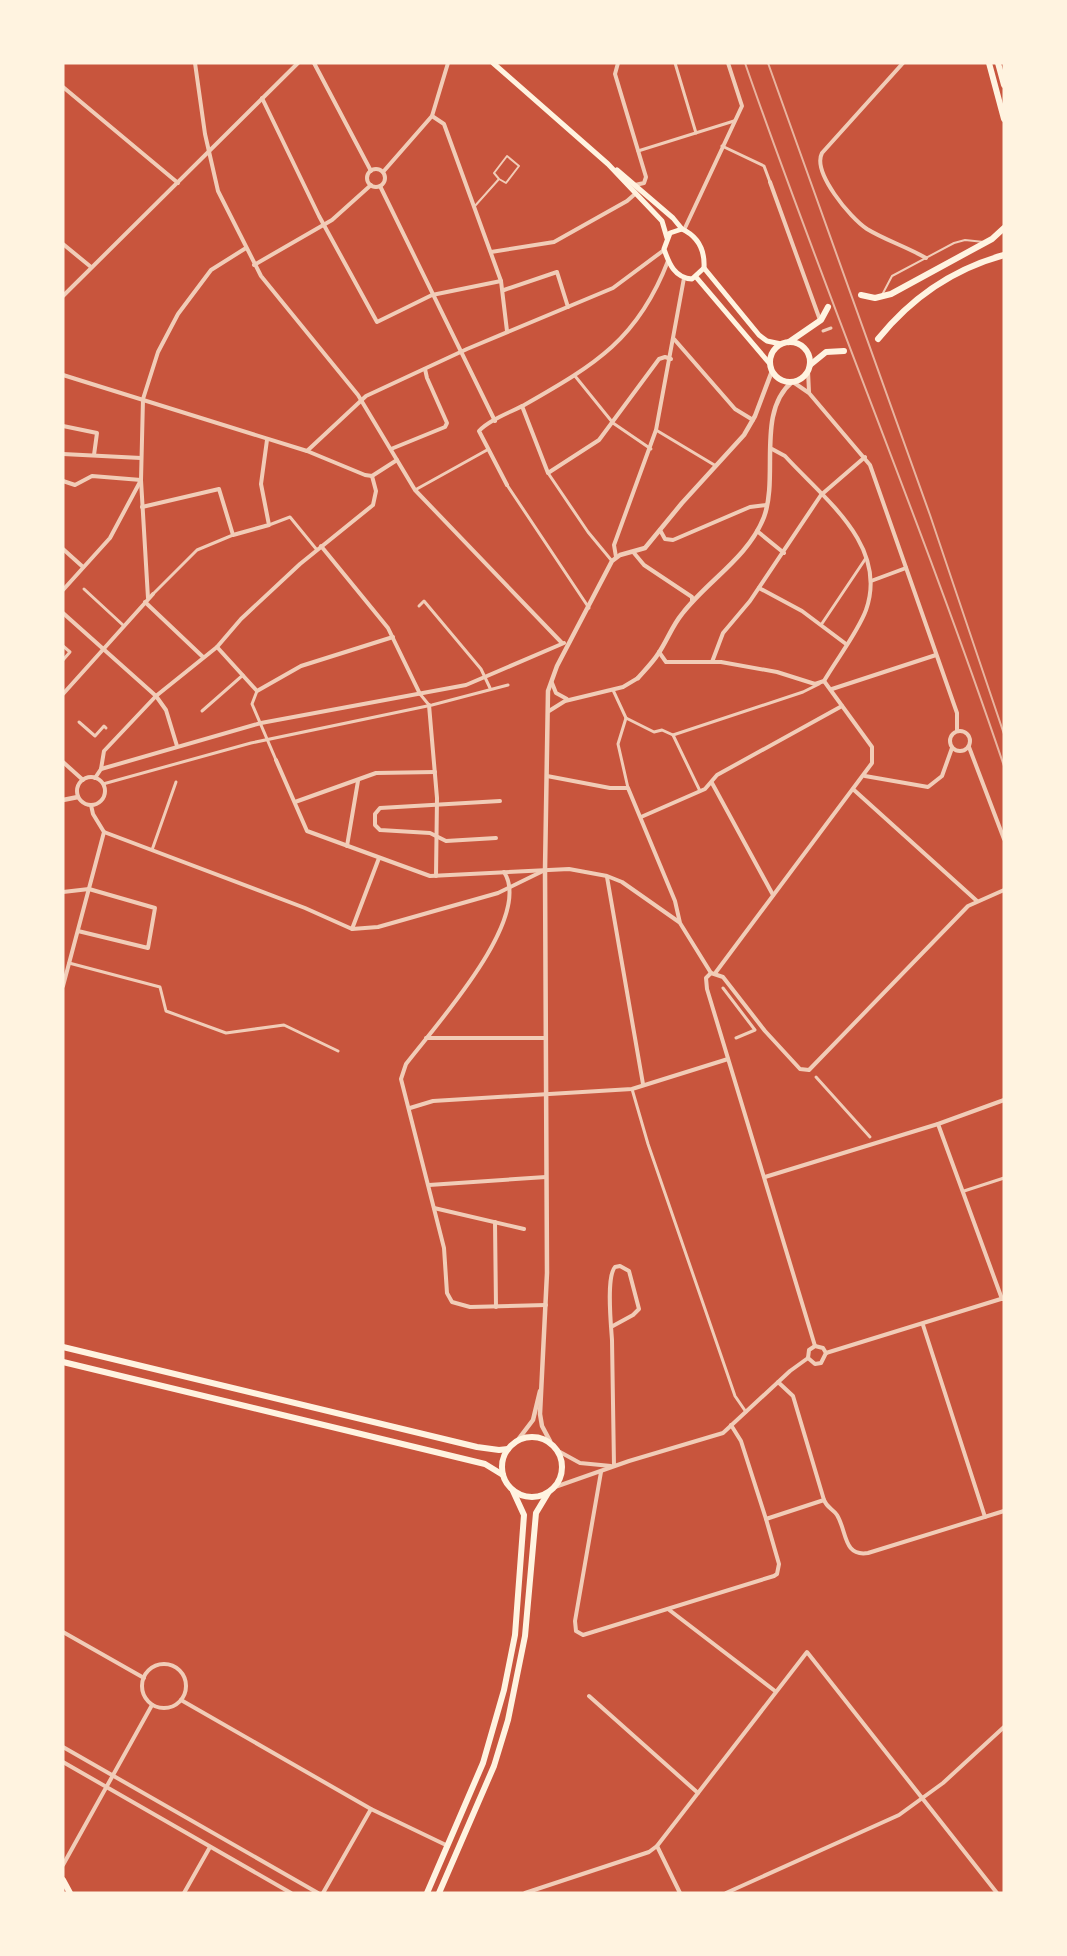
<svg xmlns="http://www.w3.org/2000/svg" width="1067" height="1956" font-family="Overpass,sans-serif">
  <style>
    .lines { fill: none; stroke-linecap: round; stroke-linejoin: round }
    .service { stroke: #f1ccb7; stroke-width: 2 }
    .pedestrian { stroke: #f1ccb7; stroke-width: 3 }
    .minor { stroke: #f1ccb7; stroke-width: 4 }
    .tertiary { stroke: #f1ccb7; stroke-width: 4.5 }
    .secondary { stroke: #fff3e0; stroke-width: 5 }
    .primary { stroke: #fff3e0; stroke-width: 6 }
    .rail { stroke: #e9b49f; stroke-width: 2 }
  </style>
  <rect width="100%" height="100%" fill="#c8553d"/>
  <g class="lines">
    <g class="service">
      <polyline points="474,207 499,179 494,173 507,156 519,166 506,183 499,179"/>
      <polyline points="882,295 892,276 954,243 965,240 984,242"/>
    </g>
    <g class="pedestrian">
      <polyline points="675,63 696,133"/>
      <polyline points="722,146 764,166 770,182"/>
      <polyline points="638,151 734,121"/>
      <polyline points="823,331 831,328"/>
      <polyline points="575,376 613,423 651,449"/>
      <polyline points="656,430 716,466"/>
      <polyline points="548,473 588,532 612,561"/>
      <polyline points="507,485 589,608"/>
      <polyline points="415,490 487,450"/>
      <polyline points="269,525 290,517 317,550"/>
      <polyline points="84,589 124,626"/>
      <polyline points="153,594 197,550 233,535"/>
      <polyline points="419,606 424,601 481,669 490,688"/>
      <polyline points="821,625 866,558"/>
      <polyline points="63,646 70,652 63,660"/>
      <polyline points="613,690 626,718 618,744 628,788"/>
      <polyline points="257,691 252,704 276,760"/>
      <polyline points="420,694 429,705"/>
      <polyline points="202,711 243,675"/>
      <polyline points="626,718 654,732 662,730 673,735 700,791"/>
      <polyline points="79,722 95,736 104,726 106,728"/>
      <polyline points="673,735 803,692 819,684"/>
      <polyline points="103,784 251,743 432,705 508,685"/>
      <polyline points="152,850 176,782"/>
      <polyline points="69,963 160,987 166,1011 226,1033 284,1025 338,1051"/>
      <polyline points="723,988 755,1030 736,1038"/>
      <polyline points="816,1077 870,1137"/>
      <polyline points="632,1089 648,1144 735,1396 746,1412"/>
      <polyline points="964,1191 1004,1178"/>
    </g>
    <g class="minor">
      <polyline points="195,63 205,134 218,191 261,276 358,395 415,490 562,643"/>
      <polyline points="314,63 371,171"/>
      <polyline points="618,63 615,74 646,177 644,183 635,185"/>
      <path d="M903 63 822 153C812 172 850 218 867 229 885 240 907 247 926 258"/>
      <polyline points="63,87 178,183"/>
      <polyline points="262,98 319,216 377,322 432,295 501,281"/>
      <polyline points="432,116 444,124 501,281 507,331"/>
      <circle cx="376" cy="178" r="9"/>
      <polyline points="383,172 432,116 448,63"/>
      <polyline points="770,182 820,320"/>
      <polyline points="380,186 495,421"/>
      <polyline points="684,230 742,106 728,63"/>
      <polyline points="63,244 91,267"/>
      <polyline points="491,252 554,242 627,201 635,194"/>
      <polyline points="254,265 332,220 371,185"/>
      <polyline points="504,290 557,272 568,307"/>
      <polyline points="63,296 298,63"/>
      <polyline points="674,339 735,409 753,420"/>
      <polyline points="808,371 809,392"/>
      <polyline points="63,375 307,451 365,475 372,476 397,460"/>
      <polyline points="793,382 809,393 870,465 957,713 957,731"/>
      <polyline points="522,406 548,473 599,440 659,359 665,357 671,359"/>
      <polyline points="63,426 97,433 94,455"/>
      <polyline points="391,449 445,427 447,423 427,378 425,369"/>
      <polyline points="307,451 366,396 467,349 613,288 664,250"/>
      <polyline points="63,454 141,458"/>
      <polyline points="63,481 75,485 92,476 141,480 110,538 63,590"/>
      <path d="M507 485 479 431C490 419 512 412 526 404 596 364 638 339 668 261"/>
      <polyline points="142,507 219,489 233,535 269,525 261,484 267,440"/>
      <polyline points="660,530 665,539 673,540 750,507 767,505"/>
      <polyline points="757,531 784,553"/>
      <polyline points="321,546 388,628 420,694"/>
      <polyline points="63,549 83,567"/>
      <polyline points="634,553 644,565 692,597 692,602"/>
      <polyline points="616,557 614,545 656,430 684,278"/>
      <polyline points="871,581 906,568"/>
      <polyline points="759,588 802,611 846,644"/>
      <polyline points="148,598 141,480 143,399 158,352 178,314 211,270 246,248"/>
      <polyline points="145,602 203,657"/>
      <polyline points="63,613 156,696 166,710 177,746"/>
      <polyline points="217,647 257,691 301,666 393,637"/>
      <path d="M659 652 666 662H721L777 672 815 684 824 681C836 660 858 632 866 610 889 545 823 498 785 456L772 449"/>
      <polyline points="712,662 723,633 750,601 821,495 865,457"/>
      <polyline points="552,683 556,693 567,699"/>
      <polyline points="832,689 936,655"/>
      <polyline points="63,694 153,594"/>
      <polyline points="429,705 437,798 436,876"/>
      <polyline points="549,711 565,701 623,687 638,678"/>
      <circle cx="960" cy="741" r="10"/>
      <polyline points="969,747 1004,839"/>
      <polyline points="276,760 307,831 430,876 569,869 607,876 622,882 679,922"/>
      <polyline points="63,762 83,780"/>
      <polyline points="101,769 261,723 466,685 564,643"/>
      <polyline points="547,776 610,788 628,788 675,901 680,923 711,973 723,977 765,1031 800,1069 809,1070 968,906 1004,890"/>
      <polyline points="865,776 928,787 942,776 952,748"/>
      <circle cx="91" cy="791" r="14"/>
      <polyline points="95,778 101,769 104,751 156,696 217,647 241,619 300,564 373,505 376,491 372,476"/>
      <polyline points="712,783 773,895"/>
      <polyline points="854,790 977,901"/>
      <polyline points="295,802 376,773 435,772"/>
      <polyline points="641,817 705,789 717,775 842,706"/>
      <polyline points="104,832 305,908 352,929 378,927 498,893 545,870"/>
      <polyline points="496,838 446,841 430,833 380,830 375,825 375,814 380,808 500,801"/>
      <polyline points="347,846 358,781"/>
      <path d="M504 872C534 918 434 1027 406 1064L401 1079 444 1248 447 1293 452 1302 470 1307 546 1305"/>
      <polyline points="607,877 643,1084"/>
      <polyline points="63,892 89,889 155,908 148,948 78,931"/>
      <polyline points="352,929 379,858"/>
      <polyline points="716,972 872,763 872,747 824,681"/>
      <polyline points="711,973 706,978 707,989 815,1346"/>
      <polyline points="63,986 104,832 93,814 91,805"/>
      <polyline points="426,1038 545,1038"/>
      <polyline points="410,1108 433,1101 632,1089 728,1059"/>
      <polyline points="938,1124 1002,1299"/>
      <polyline points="765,1177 938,1124 1004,1100"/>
      <polyline points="429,1185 546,1177"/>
      <polyline points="434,1208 524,1229"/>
      <polyline points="495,1222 496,1307"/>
      <polyline points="923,1325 985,1517"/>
      <path d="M611 1327 633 1315 639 1309 629 1271 620 1266 615 1267C606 1277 611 1325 612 1340L614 1466"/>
      <polyline points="826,1353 1004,1298"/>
      <polyline points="808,1358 809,1350 815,1346 823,1348 826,1353"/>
      <polyline points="808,1358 815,1364 821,1363 826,1353"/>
      <polyline points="731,1425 741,1441 766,1519 824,1500 793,1396 778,1382"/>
      <polyline points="560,1452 580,1463 611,1466"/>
      <polyline points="601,1472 575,1621 576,1631 583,1635 774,1576 777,1574 779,1564 766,1519"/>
      <polyline points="555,1487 629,1461 723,1433 790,1371 808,1358"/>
      <path d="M824 1500C827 1508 833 1509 837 1515 847 1531 843 1557 868 1553L1004 1511"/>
      <polyline points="668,1609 775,1691"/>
      <polyline points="63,1632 144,1678"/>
      <circle cx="164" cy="1686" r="22"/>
      <polyline points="589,1696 698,1793"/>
      <polyline points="181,1700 371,1809 448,1846"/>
      <polyline points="63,1747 318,1893"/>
      <polyline points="63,1762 291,1893"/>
      <polyline points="657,1846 680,1893"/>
      <polyline points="63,1865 152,1705"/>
      <polyline points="184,1893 210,1847"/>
      <polyline points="323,1893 371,1809"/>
      <polyline points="525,1893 649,1852 657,1846 807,1652 997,1893"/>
      <polyline points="726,1893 899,1815 943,1783 1004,1727"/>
    </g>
    <g class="tertiary">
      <path d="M638 678C645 670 653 662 658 654 667 641 672 626 682 614 707 581 748 558 764 517 779 476 756 412 792 382"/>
      <polyline points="63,800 78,797"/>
      <polyline points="517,1441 533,1420 540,1391"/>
      <polyline points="550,1441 542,1426 540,1414 547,1273 545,870 548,691 557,666 612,561 620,555 645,548 682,503 744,435 755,416 772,371"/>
    </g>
    <g class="secondary">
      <polyline points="493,63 608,164 662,221 667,238"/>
      <polyline points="617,170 673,218 682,229"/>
      <path d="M682 229C699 237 705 250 704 268L692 279C675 278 669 264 664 249L670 233Z"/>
      <polyline points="704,268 759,335 767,341 781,344"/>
      <polyline points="696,277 770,364"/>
    </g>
    <g class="primary">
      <polyline points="989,63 1004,119"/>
      <polyline points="998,63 1004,85"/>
      <polyline points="861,295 875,298 891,294 992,239 1004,228"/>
      <path d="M878 339C911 298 953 269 1004 255"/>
      <circle cx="790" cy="362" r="20"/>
      <polyline points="789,342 821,320 828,307"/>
      <polyline points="810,365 826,352 844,351"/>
      <polyline points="63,1347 477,1447 499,1450 508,1449"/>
      <polyline points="63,1362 485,1464 503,1475"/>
      <circle cx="532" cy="1467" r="30"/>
      <polyline points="63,1880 70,1893"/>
      <polyline points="427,1893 483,1763 504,1690 515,1635 524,1515 513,1491"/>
      <polyline points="439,1893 494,1766 508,1720 525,1636 536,1513 548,1493"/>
    </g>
    <g class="rail">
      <path d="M745 63C827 299 924 529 1004 766"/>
      <polyline points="768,63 930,515 1004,734"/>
    </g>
  </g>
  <rect width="1067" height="1956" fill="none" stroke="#fff3e0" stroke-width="129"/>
</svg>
